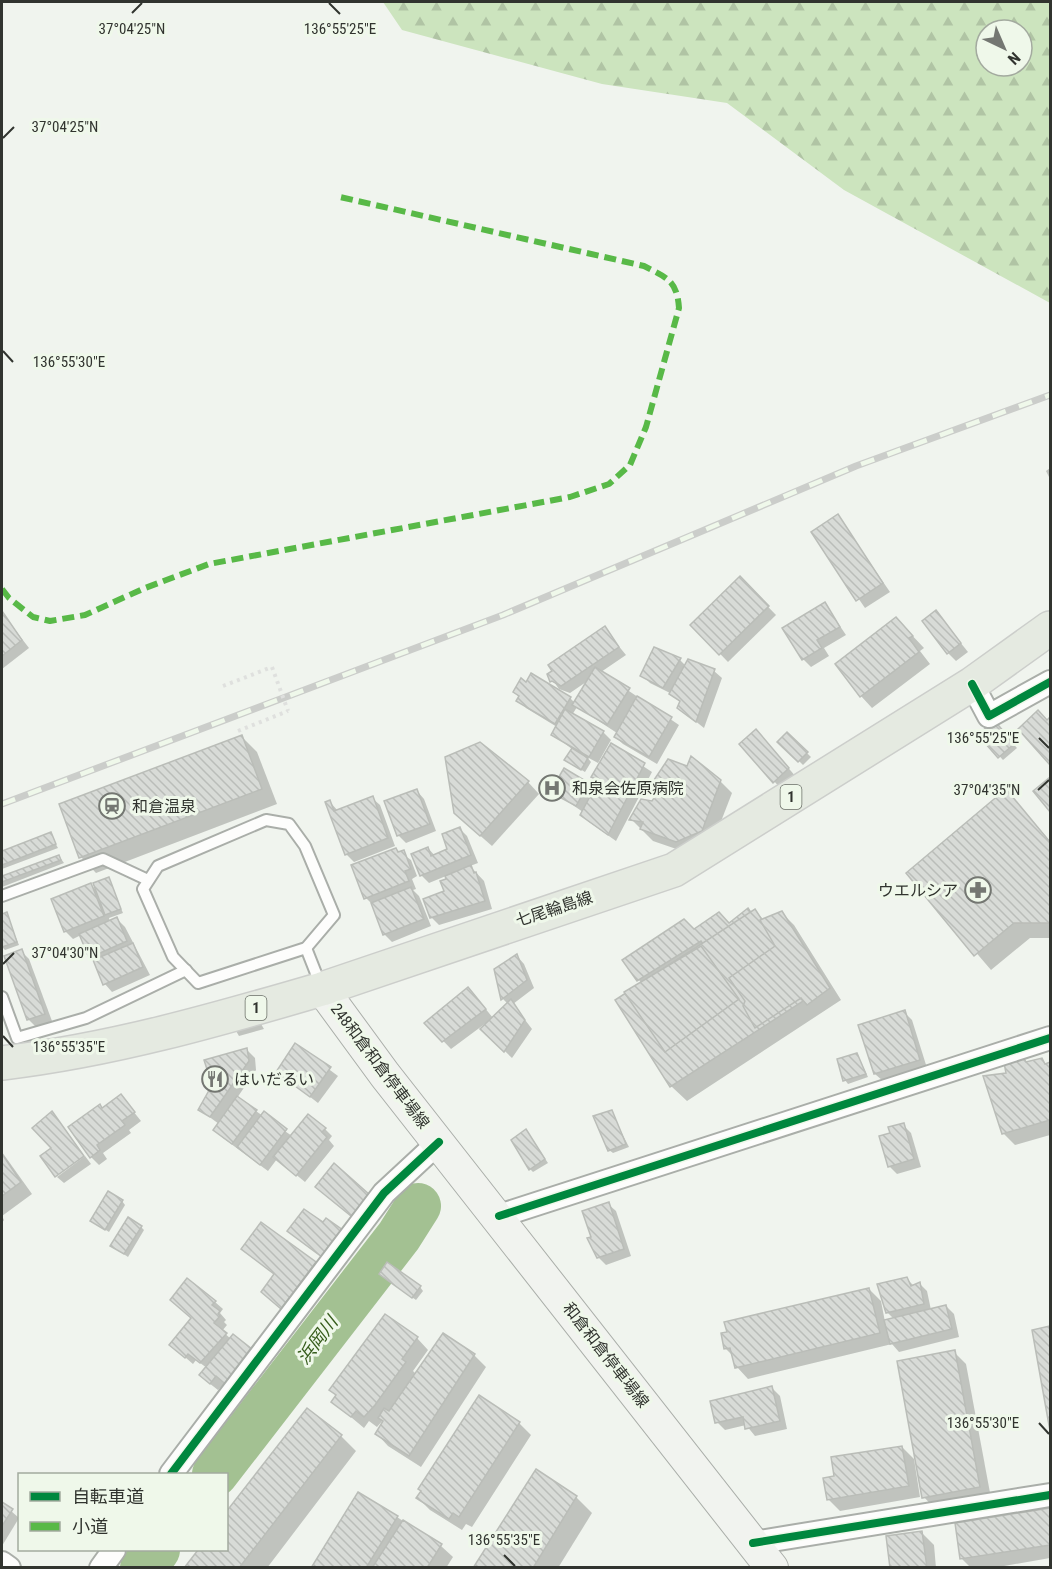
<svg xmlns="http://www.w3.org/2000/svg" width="1052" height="1569" font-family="'Roboto Condensed','Noto Sans JP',sans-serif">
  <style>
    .forest { fill: url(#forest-firs); fill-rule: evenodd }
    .shadow { fill: #0003 }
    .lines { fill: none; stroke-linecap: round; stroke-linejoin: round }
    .river { stroke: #a3c192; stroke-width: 46 }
    .building { fill: url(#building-back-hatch); stroke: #babdb8; stroke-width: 1.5 }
    .lane-casing { stroke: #aaaea9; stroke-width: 14 }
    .street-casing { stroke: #aaaea9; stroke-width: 26 }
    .secondary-casing { stroke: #aaaea9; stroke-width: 34 }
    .primary-casing { stroke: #cccecb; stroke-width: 36 }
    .path { stroke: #dfe0de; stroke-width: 4; stroke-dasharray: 3 4.5; stroke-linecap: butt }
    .lane { stroke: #fdfdfc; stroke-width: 10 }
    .street { stroke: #fdfdfc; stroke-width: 22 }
    .secondary { stroke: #f1f3ef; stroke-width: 32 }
    .primary { stroke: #e5eae1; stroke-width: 33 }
    .rail-casing { stroke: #cbcdca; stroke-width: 7 }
    .rail { stroke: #eff8ea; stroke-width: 4.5; stroke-dasharray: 14; stroke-linecap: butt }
    .path-bridge { stroke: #dfe0de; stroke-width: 4; stroke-dasharray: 3 4.5; stroke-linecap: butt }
    .quiet { stroke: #58b947; stroke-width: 6; stroke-dasharray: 12 6; stroke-linecap: butt }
    .cycleway-casing { stroke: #eff8ea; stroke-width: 11 }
    .cycleway { stroke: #00873e; stroke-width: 8 }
    .ticks { fill: none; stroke: #31342f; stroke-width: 2 }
    .labels { text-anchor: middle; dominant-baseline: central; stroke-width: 6; stroke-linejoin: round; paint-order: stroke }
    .shield { fill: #eff8ea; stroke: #6a6f67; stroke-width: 1.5 }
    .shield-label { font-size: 15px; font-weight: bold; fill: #31342f }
    .poi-label { font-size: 16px; fill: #31342f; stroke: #eff8ea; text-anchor: start }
    .street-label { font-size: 16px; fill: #31342f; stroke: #eff8ea }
    .water-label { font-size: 18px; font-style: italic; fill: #375d1c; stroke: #eff8ea }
    .ticks-label { font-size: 15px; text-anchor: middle; fill: #31342f; stroke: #eff8ea; stroke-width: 6; stroke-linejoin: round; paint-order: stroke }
  </style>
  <defs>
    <pattern id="forest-firs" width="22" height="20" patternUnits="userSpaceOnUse" patternTransform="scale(1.5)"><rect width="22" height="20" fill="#cce4be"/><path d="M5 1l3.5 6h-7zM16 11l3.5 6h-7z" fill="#b0c4a4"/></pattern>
    <pattern id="building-back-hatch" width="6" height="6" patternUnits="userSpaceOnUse" patternTransform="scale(1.5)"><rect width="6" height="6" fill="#d8dbd7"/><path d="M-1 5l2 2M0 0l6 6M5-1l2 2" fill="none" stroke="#babdb9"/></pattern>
  </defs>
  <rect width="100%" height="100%" fill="#f0f4ee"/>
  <path class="forest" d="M383 2H1050V303L844 190 727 103 602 84 402 30ZM986 30H1022V66H986Z"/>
  <g class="shadow">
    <polygon points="1050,468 1050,479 1046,471"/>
    <polygon points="838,516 890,592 865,608 813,532"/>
    <polygon points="740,578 776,615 728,662 692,625"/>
    <polygon points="825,604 846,635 824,648 829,656 811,667 803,659"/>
    <polygon points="936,612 968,652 956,661 948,653"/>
    <polygon points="2,613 29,648 2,669"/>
    <polygon points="604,628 626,655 601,672 679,725 657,764 623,744 615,737 617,733 577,707 572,715 603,732 611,740 598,763 587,757 591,762 585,772 570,763 572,749 552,734 557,727 526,708 515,692 570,698 575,703 589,680 570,693 559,689 549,675"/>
    <polygon points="908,631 924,648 920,651 930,664 872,708 861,696"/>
    <polygon points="680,660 686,666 714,671 722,678 704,728 679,708 681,703 672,694 650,683 642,675"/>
    <polygon points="1050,719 1050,763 1020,730"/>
    <polygon points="994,723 1017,748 1003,760 980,735"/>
    <polygon points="787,734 811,757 803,765 780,742"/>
    <polygon points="242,737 257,752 277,804 96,873 81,857"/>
    <polygon points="764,739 796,777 781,789 774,781"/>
    <polygon points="611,745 652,772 616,841 589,822 582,814 583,812 552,791 588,784 595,791 599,783 593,777"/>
    <polygon points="720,781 732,793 713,842 688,853 653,841 631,819 653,803"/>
    <polygon points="528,782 539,794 492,846 468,825"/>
    <polygon points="417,791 424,799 436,831 406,843 398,835"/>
    <polygon points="1006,791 1050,841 1050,938 1030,938 991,970 908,873"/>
    <polygon points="372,798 380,805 395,846 354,862 346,854 330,802 338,811"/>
    <polygon points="459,828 467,836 478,863 470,866 484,881 492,909 439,925 431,917 446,892 446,876 429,883 421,875 428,848 435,856 449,850"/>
    <polygon points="50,834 58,848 2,869 2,853"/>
    <polygon points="396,849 411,860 417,876 412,879 416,889 413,890 419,896 431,926 392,942 384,934 374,906 366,898"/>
    <polygon points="59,856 64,863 2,887 2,878"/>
    <polygon points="108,879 123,913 109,918 110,922 117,919 125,927 150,975 112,992 105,984 81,935 73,939 65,931 91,885 99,893"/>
    <polygon points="755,911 764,920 782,913 794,925 841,1000 687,1101 671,1086 642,984 624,960 694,931 729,924"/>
    <polygon points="6,914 19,945 5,950 2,947 2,916"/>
    <polygon points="21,951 29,959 52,1021 36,1027 29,1020 6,957"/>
    <polygon points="517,956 524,964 534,988 513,1004 532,1029 512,1058 482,1029 486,1023 451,1049 426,1023 476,997 493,1018 508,1004 503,999 495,970"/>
    <polygon points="904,1012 912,1020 927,1068 883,1081 875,1074"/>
    <polygon points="261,1024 264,1029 239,1036 233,1026"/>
    <polygon points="296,1045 338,1076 318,1103 278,1072"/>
    <polygon points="247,1050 255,1058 256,1070 237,1098 292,1136 325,1129 332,1136 329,1140 334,1146 305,1182 277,1159 268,1171 223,1138 215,1130 219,1124 200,1110"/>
    <polygon points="857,1054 868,1077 848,1084 845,1080"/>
    <polygon points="1022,1057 1028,1063 1041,1060 1046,1065 1050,1063 1050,1135 1015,1145 1003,1133 1007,1074"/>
    <polygon points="121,1096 141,1121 129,1130 131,1133 103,1153 107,1159 99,1165 91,1157 102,1109"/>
    <polygon points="611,1112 629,1147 613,1153 609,1150"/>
    <polygon points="52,1113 83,1154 55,1175 52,1149 34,1128"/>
    <polygon points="903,1125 911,1133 921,1167 897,1174 889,1166 892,1134"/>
    <polygon points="526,1131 548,1163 533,1172 530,1169"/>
    <polygon points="2,1152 32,1194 2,1216 4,1220 2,1223"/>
    <polygon points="85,1156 91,1164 64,1183 57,1177"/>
    <polygon points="122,1201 125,1205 109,1232 92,1221"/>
    <polygon points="608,1204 616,1211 631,1256 606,1265 598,1257 593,1238"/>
    <polygon points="141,1227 144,1230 128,1257 112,1246"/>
    <polygon points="243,1249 315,1263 322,1271 289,1316 269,1299 275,1275"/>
    <polygon points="384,1277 420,1287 423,1291 416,1300"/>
    <polygon points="907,1279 914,1286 920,1284 927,1291 931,1310 946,1306 954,1314 959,1337 899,1352 892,1344 748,1379 737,1367 734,1357 726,1349 723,1334 869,1289 881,1301 885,1322 894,1319 887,1312"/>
    <polygon points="215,1302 223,1309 220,1313 226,1320 224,1322 227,1325 222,1331 231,1339 225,1383 218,1390 209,1383 207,1368 196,1360 193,1364 171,1345"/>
    <polygon points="1050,1328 1050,1423 1033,1331"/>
    <polygon points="417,1338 428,1350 413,1371 416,1374 474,1355 486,1367 421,1467 388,1446 377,1434 383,1420 377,1427 369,1421 364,1428 333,1402"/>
    <polygon points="954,1352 966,1364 991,1498 935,1509 924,1497"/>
    <polygon points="772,1388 780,1396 787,1429 755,1436 746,1425 725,1430 717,1422"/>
    <polygon points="519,1423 531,1435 472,1527 466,1524 462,1530 430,1510 418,1498"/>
    <polygon points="341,1436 356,1451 267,1568 186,1568 200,1550 226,1550"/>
    <polygon points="902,1447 914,1459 920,1497 840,1511 828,1499 836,1477"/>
    <polygon points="576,1497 592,1513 558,1568 474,1568"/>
    <polygon points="2,1503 19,1518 2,1546"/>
    <polygon points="1050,1509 1050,1558 993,1568 971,1568 962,1559 957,1524"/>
    <polygon points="397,1517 441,1546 453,1557 446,1568 313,1568"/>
    <polygon points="922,1533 934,1545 936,1568 892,1568"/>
  </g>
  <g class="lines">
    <g class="river">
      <polyline points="215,1474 399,1236 418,1206"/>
      <polyline points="143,1568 157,1550"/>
    </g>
  </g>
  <g class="building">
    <polygon points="838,514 883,583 856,601 811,532"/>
    <polygon points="740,576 769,606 719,655 690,625"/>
    <polygon points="825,602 840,627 817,640 822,648 802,660 782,628"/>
    <polygon points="936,610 961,643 947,654 922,621"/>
    <polygon points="2,611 22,640 2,656"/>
    <polygon points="896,617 913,636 909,638 919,652 860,697 835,664"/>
    <polygon points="605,626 619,647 561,686 552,681 550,682 547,674 552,671 548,665"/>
    <polygon points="654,647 681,658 663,688 640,676"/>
    <polygon points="688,659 715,669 696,722 677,708 680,701 669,694"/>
    <polygon points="595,667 630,688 607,725 572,705"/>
    <polygon points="531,673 571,697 555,724 516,701 519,696 513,692 521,678 526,682"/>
    <polygon points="637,696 672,717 649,757 614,737"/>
    <polygon points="565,709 604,731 589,757 551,735"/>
    <polygon points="1038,710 1047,720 1050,717 1050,765 1018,729"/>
    <polygon points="994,720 1014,744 998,758 978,735"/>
    <polygon points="756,729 789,768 773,783 739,744"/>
    <polygon points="787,732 808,752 798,762 777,742"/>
    <polygon points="242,735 262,789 79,858 59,804"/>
    <polygon points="480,742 529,781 480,836 454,813 445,757"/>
    <polygon points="611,743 645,763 608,835 580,815 599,780 591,777"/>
    <polygon points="572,748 588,758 581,770 564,760"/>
    <polygon points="691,756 721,780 702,831 676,842 640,829 643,822 629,820 641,799 652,801 661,788 654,780 668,759 687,766"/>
    <polygon points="564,768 589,783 576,806 550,792"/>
    <polygon points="1050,777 1050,812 1033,791"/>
    <polygon points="417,789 430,824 397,836 384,801"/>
    <polygon points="1006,789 1050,842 1050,923 1014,923 974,956 906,873"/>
    <polygon points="373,796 388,838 345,855 325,802 330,800 334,811"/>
    <polygon points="460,827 471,855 420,876 411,854 428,847 431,856 447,849 442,834"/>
    <polygon points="51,832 56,844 2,865 2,851"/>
    <polygon points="396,848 398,852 404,850 411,869 405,871 409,881 364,899 351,865"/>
    <polygon points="59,855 61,860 2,882 2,876"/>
    <polygon points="471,865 474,873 476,872 485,901 430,918 423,899 444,891 440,881 446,879 445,876"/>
    <polygon points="109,877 121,909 105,915 93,883"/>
    <polygon points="91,883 104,916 64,932 51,899"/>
    <polygon points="411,887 424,919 383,935 371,903"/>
    <polygon points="748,908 771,944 724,974 701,941 637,981 622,960 684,919 694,929 719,912 729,923"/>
    <polygon points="755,909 811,996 670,1087 615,1000"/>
    <polygon points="782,911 830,988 807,1005 801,998 755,1028 743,1006 745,1001 729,978 775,946 760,920"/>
    <polygon points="7,912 17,942 2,947 2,914"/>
    <polygon points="117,917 127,941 89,958 79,934"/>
    <polygon points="133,943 143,967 103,985 93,960"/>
    <polygon points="701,946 739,999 665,1052 624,992"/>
    <polygon points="22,949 45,1014 27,1020 4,956"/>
    <polygon points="517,954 527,980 501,1000 494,969"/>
    <polygon points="468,987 486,1009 442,1042 424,1023"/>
    <polygon points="511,999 525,1020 504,1052 480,1029"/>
    <polygon points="905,1010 920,1060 874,1074 858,1025"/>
    <polygon points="295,1043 331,1067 310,1097 276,1072"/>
    <polygon points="247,1048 249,1061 210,1117 198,1110 212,1085 204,1060"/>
    <polygon points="857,1053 866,1074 843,1081 837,1059"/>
    <polygon points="1022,1055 1026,1062 1042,1058 1045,1064 1050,1062 1050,1120 1002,1134 983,1076 1006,1073 1004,1063"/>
    <polygon points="121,1094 135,1112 122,1121 125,1125 97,1145 100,1150 90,1158 68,1127 100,1104 102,1108"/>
    <polygon points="237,1096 257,1110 232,1144 213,1130"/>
    <polygon points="612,1110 626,1144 608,1151 593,1116"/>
    <polygon points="52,1111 84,1156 55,1177 40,1156 51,1148 32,1128"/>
    <polygon points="264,1111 287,1129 260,1165 237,1147"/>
    <polygon points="308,1114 326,1128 322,1132 327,1137 296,1176 273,1157"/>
    <polygon points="904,1123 914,1159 888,1167 879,1136 890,1133 888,1127"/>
    <polygon points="526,1129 545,1159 529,1170 511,1140"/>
    <polygon points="2,1154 21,1182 2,1196"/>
    <polygon points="334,1163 370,1195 351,1216 315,1187"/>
    <polygon points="108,1191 123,1200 105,1230 90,1221"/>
    <polygon points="609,1202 624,1249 597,1258 587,1238 591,1237 582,1211"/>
    <polygon points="304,1209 323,1222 326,1218 347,1233 326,1260 287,1231"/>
    <polygon points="128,1217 142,1226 124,1254 110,1246"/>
    <polygon points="261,1222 316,1262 281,1309 261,1292 274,1274 241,1249"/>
    <polygon points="387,1262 421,1286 412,1298 379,1274"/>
    <polygon points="907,1277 911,1286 920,1282 924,1304 886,1313 877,1284"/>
    <polygon points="187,1278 216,1301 212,1305 220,1311 218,1314 220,1316 214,1323 227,1333 200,1363 188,1354 185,1358 169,1345 191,1318 170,1300"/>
    <polygon points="869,1288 880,1333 735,1368 730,1348 724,1349 721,1333 727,1332 724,1322"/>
    <polygon points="946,1305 952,1329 890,1344 884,1320"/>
    <polygon points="385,1314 418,1337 402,1359 406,1362 375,1405 364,1417 356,1411 351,1417 331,1402 336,1395 329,1390"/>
    <polygon points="1050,1326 1050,1431 1032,1330"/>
    <polygon points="443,1333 475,1354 409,1456 375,1434 383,1421 378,1418 384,1408 389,1411"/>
    <polygon points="233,1334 257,1353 229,1387 216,1376 210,1384 199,1375"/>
    <polygon points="955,1350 980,1487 922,1498 897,1361"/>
    <polygon points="772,1386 780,1421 745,1429 743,1417 715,1423 710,1401"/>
    <polygon points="479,1395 520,1422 459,1517 453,1513 449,1519 416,1498 421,1491 418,1489"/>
    <polygon points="307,1408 342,1435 239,1568 184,1568 198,1550 226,1550 226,1512"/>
    <polygon points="902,1446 909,1486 827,1500 823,1478 834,1476 831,1457"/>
    <polygon points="536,1469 577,1496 533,1568 473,1568"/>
    <polygon points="358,1492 398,1516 366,1568 311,1568"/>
    <polygon points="2,1502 13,1509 2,1526"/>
    <polygon points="1050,1508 1050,1545 960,1559 955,1523"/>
    <polygon points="403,1520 442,1544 427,1568 372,1568"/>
    <polygon points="922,1531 927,1568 890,1568 886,1536"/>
  </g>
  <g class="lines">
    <g class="lane-casing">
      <g id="lane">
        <polygon points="266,820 289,824 305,846 334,915 306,948 198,983 173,957 143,889 158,866"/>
        <polyline points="2,896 103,859 148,880"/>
        <polyline points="306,948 321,986"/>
        <polyline points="2,997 17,1038 86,1018 186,970"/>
      </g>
    </g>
    <g class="street-casing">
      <g id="street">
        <polyline points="972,684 989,716 1050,682"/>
        <polyline points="499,1216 1050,1038"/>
        <polyline points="171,1474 384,1193 439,1142"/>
        <polyline points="753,1543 1050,1495"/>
        <polyline points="2,1563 9,1568"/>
        <polyline points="101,1568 114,1550"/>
      </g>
    </g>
    <g class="secondary-casing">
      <polyline id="secondary" points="322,989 385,1075 772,1568"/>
    </g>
    <g class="primary-casing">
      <path id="primary" d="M2 1063C112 1050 216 1020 322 989L674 870 972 684 1050 628"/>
    </g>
    <g class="path">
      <polyline points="223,686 272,667"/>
      <polyline points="238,731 288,711"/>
    </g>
    <use href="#lane" class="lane"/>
    <use href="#street" class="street"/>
    <use href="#secondary" class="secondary"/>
    <use href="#primary" class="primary"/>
    <g class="rail-casing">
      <polyline id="rail" points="2,804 503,615 856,466 1050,395"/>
    </g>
    <use href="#rail" class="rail"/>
    <polyline class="path-bridge" points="272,667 288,711"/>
    <path class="quiet" d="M2 589 9 598 33 617 50 621 85 615 145 588 209 564 570 497 609 484 630 465 646 427 679 308C677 280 667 278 644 266L340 197"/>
    <g class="cycleway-casing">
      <g id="cycleway">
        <polyline points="972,684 989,716 1050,682"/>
        <polyline points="499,1216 1050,1038"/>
        <polyline points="171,1474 384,1193 439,1142"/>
        <polyline points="753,1543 1050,1495"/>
      </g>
    </g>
    <use href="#cycleway" class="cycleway"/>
  </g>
  <path class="ticks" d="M329 3 340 14M132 13 142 3M3 138 14 127M3 351 13 362M1039 738 1049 748M1038 790 1049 780M3 964 14 953M3 1036 13 1047M1039 1423 1049 1434M504 1555 515 1566"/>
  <defs>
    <g id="hospital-ring" transform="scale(1.35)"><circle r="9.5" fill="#eff8ea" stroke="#747772" stroke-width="1.5"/><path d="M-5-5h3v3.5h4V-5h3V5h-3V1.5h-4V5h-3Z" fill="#747772"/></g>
    <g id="station-ring" transform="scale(1.35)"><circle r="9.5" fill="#eff8ea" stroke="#747772" stroke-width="1.5"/><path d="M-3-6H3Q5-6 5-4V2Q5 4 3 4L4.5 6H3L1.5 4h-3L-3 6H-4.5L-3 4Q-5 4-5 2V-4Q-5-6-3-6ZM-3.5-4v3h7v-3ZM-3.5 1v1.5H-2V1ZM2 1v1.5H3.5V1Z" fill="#747772"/></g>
    <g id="pharmacy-ring" transform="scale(1.35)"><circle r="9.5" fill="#eff8ea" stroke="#747772" stroke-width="1.5"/><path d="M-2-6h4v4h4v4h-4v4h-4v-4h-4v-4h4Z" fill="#747772"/></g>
    <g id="restaurant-ring" transform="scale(1.35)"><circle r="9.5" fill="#eff8ea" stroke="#747772" stroke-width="1.5"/><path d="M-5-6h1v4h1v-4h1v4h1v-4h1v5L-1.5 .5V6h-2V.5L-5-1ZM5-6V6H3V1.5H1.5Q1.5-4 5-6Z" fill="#747772"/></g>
  </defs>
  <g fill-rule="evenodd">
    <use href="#hospital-ring" x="552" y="788"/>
    <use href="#station-ring" x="112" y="806"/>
    <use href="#pharmacy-ring" x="978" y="890"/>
    <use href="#restaurant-ring" x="215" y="1079"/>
  </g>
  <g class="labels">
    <g class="shield">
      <rect x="780.5" y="785" width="21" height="24" rx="4.5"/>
      <rect x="245.5" y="996" width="21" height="24" rx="4.5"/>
    </g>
    <g class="shield-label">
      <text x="791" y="797">1</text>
      <text x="256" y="1008">1</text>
    </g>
    <g class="poi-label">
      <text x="572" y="788">和泉会佐原病院</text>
      <text x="132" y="806">和倉温泉</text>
      <text x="958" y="890" text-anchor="end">ウエルシア</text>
      <text x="234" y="1079">はいだるい</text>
    </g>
    <g class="street-label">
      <text transform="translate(554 909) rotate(-18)">七尾輪島線</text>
      <text transform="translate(380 1066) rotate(53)">248和倉和倉停車場線</text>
      <text transform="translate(606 1355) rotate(52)">和倉和倉停車場線</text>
    </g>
    <g class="water-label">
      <text transform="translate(317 1340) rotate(-53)">浜岡川</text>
    </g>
  </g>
  <g class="ticks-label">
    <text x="132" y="34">37°04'25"N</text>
    <text x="340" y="34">136°55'25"E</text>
    <text x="65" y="132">37°04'25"N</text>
    <text x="69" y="367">136°55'30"E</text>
    <text x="983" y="743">136°55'25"E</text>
    <text x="987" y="795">37°04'35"N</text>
    <text x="65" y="958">37°04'30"N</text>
    <text x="69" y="1052">136°55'35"E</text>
    <text x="983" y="1428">136°55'30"E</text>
    <text x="504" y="1545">136°55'35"E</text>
  </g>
  <rect width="1052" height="1569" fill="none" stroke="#31342f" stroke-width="6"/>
  <rect x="18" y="1473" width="210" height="78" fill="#eff8ea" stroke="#a3aa9f" stroke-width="1.5"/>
  <rect x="30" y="1492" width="30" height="9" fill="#00873e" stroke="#a3aa9f" stroke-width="1.5"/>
  <text x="72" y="1503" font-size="18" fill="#31342f">自転車道</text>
  <rect x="30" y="1522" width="30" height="9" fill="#58b947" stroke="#a3aa9f" stroke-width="1.5"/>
  <text x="72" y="1533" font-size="18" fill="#31342f">小道</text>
  <g transform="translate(1004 48) rotate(136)"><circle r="28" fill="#eff8ea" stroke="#a3aa9f" stroke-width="1.5"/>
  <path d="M0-4.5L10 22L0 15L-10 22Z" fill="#747772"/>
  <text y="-9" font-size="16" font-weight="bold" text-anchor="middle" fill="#31342f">N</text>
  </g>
</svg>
